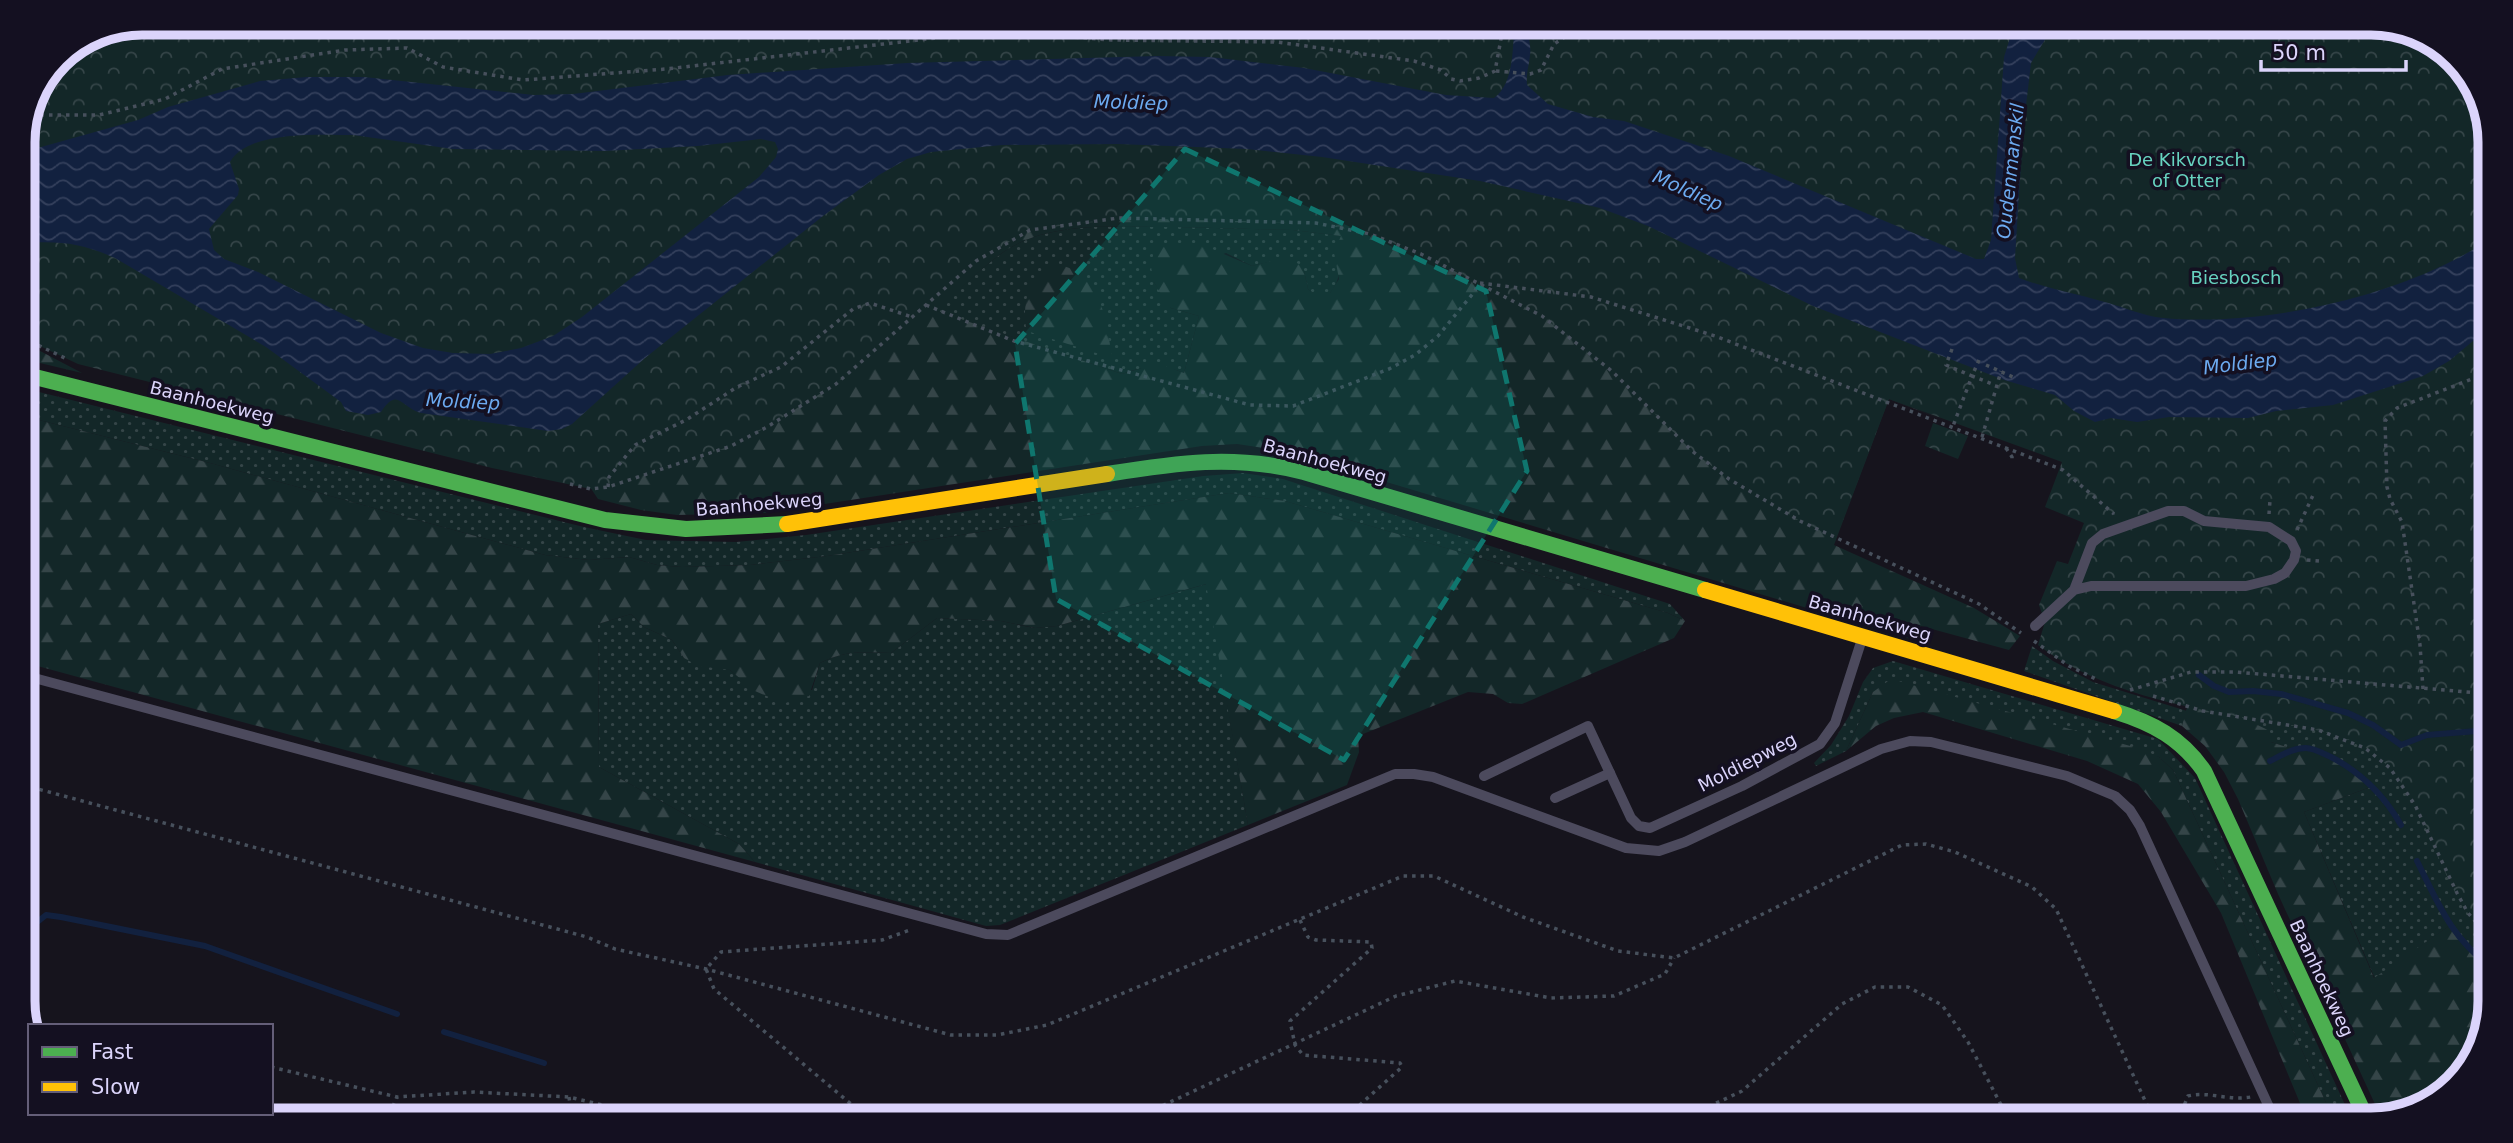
<svg xmlns="http://www.w3.org/2000/svg" width="2513" height="1143" font-family="'DejaVu Sans',sans-serif">
  <style>
    .grass { fill: url(#grass-dots) }
    .forest { fill: url(#forest-firs); fill-rule: evenodd }
    .park { fill: url(#park-crowns) }
    .water { fill: url(#water-waves); fill-rule: evenodd }
    .lines { fill: none; stroke-linecap: round; stroke-linejoin: round }
    .stream { stroke: #12213f; stroke-width: 6 }
    .path { stroke: #47505c; stroke-width: 3.5; stroke-dasharray: 3.5 5; stroke-linecap: butt }
    .lane { stroke: #4c4a5d; stroke-width: 10 }
    .fast { stroke: #4caf50; stroke-width: 16 }
    .slow { stroke: #ffc107; stroke-width: 16 }
    .marked { fill: #0f766e; fill-opacity: 0.2; stroke: #0f766e; stroke-width: 5; stroke-dasharray: 14 9; stroke-linejoin: round }
    .labels { text-anchor: middle; dominant-baseline: central; stroke-width: 7; stroke-linejoin: round; paint-order: stroke }
    .park-label { font-size: 18px; fill: #67d3c0; stroke: #141021 }
    .street-label { font-size: 18px; fill: #dbd4fb; stroke: #141021 }
    .water-label { font-size: 19px; font-style: italic; fill: #6caaf0; stroke: #141021 }
    .rim { fill: none; stroke: #dbd4fb; stroke-width: 9 }
  </style>
  <defs>
    <pattern id="grass-dots" width="8" height="8" patternUnits="userSpaceOnUse" patternTransform="scale(1.75)"><rect width="8" height="8" fill="#132728"/><path d="M2 2h.1M6 6h.1" fill="none" stroke="#354548" stroke-width="1.8" stroke-linecap="round"/></pattern>
    <pattern id="forest-firs" width="22" height="20" patternUnits="userSpaceOnUse" patternTransform="scale(1.75)"><rect width="22" height="20" fill="#132728"/><path d="M5 1l3.5 6h-7zM16 11l3.5 6h-7z" fill="#354548"/></pattern>
    <pattern id="park-crowns" width="20" height="18" patternUnits="userSpaceOnUse" patternTransform="scale(1.75)"><rect width="20" height="18" fill="#132728"/><path d="M2 6a3 3 0 1 1 6 0M12 15a3 3 0 1 1 6 0" fill="none" stroke="#354548"/></pattern>
    <pattern id="water-waves" width="16" height="10" patternUnits="userSpaceOnUse" patternTransform="scale(1.75)"><rect width="16" height="10" fill="#12213f"/><path d="M0 5q4-4 8 0t8 0" fill="none" stroke="#34405c"/></pattern>
  </defs>
  <rect width="100%" height="100%" fill="#16141d"/>
  <g class="grass">
    <path d="M1176 227 1293 230 1342 236C1340 255 1343 279 1330 293H1313L1308 289 1304 271 1282 259 1252 266 1226 253 1154 282 1171 308 1199 316 1184 373C1163 364 1144 366 1122 374L936 311C957 291 979 270 1002 253 1051 219 1120 228 1176 227Z"/>
    <polygon points="23,388 584,527 646,540 736,542 806,535 1203,476 1243,473 1283,479 1670,604 1685,621 1668,613 1285,501 1229,493 827,556 750,565 682,567 657,565 629,557 589,560 545,555 210,463 23,416"/>
    <path d="M1207 584 1248 825 1000 925 986 926 755 862 739 844 599 767 598 624 631 614 644 627 672 640 684 658 730 670 736 675 812 690 820 663C846 650 863 652 891 653L937 618 1001 621 1034 628 1057 626Z"/>
    <polygon points="2032,646 2053,661 2093,682 2187,711 2182,726 2024,671"/>
    <polygon points="1893,661 2158,739 2195,778 2352,1120 2334,1120 2173,770 2159,757 1873,692 1846,751 1816,766 1814,763 1831,745 1849,716 1863,682 1873,668"/>
    <polygon points="2225,710 2490,730 2490,967 2469,951 2449,926 2375,979 2304,812 2373,786 2309,748 2293,749 2271,742"/>
  </g>
  <g class="forest">
    <path d="M1396 204 1949 422 1889 399 1834 545 1974 608 2020 636 2009 650 1921 626 1917 641 1283 451 1237 444 1202 446 766 513 677 515 641 510 598 499 588 484 23 333V243L59 241 963 262 1038 220ZM1176 227 1293 230 1341 236 1334 252 1339 279 1330 293H1313L1308 289 1304 271 1299 264 1282 258 1252 266 1205 246 1155 245 1151 267 1154 282 1166 303 1171 308 1199 316 1184 373 1158 363 1122 374 937 311C958 291 979 270 1002 253 1051 219 1120 228 1176 227Z"/>
    <path d="M1059 265C1101 273 1107 321 1112 358L1027 331C1022 314 1026 282 1042 271 1047 267 1053 266 1059 265Z"/>
    <polygon points="23,342 82,373 23,359"/>
    <path d="M23 416 210 463 545 555 589 560 629 557 657 565 681 567 750 565 827 556 1229 493 1285 501 1668 613 1685 621 1674 638 1522 704 1508 703 1493 694 1468 692 1358 736 1359 752 1347 785 1248 825 1206 584 1057 626 1035 628 1001 621 937 618 891 653C863 652 846 650 820 663L809 696 785 703 778 701 755 691 730 670 698 666 684 658 672 640 644 627 631 614 598 624 599 767 739 844 755 862 23 662Z"/>
    <polygon points="1891,679 2141,749 2159,757 2173,770 2334,1120 2307,1120 2221,913 2161,812 2138,784 2087,761 1923,712 1894,718 1876,726 1846,751 1873,692"/>
    <polygon points="2188,703 2226,710 2270,731 2271,742 2293,749 2308,748 2328,755 2353,769 2373,786 2304,812 2374,978 2449,926 2469,951 2490,967 2490,1001 2481,1047 2437,1100 2381,1117 2278,894 2238,799 2224,772 2205,746 2182,726"/>
  </g>
  <g class="park">
    <path d="M142 23H2371L2417 32 2470 76 2490 135V938C2432 887 2433 792 2366 748 2338 731 2291 725 2258 720 2183 707 2100 692 2038 645L2045 622 2039 605 2057 561 2068 564 2084 523 2045 507 2062 462 1889 399 1836 538 1800 521 1729 479 1692 451 1613 372 1542 316 1421 254 1370 234 1316 223 1119 218 1030 230 976 261 834 385 767 427 731 446 608 487 591 489 492 468 78 364 23 338V135L58 57 97 32Z"/>
    <polygon points="1933,423 1968,436 1958,459 1925,446"/>
  </g>
  <path class="water" d="M1515 23H1535C1524 34 1532 42 1530 55 1529 66 1526 73 1527 85L1548 104 1593 117 1624 121 1729 156 1976 259H1984L1991 240 2004 57 2010 38 2025 23H2055L2031 63 2023 131 2015 258 2019 278C2045 288 2074 293 2101 301 2121 306 2143 316 2163 318 2265 327 2405 296 2490 239V336L2473 341 2449 361 2423 376 2333 405 2276 411 2248 418 2169 417 2137 422 2111 418 2095 422 2074 411 2055 395 2004 380 1813 306 1648 226 1600 208 1480 181 1322 157 1247 149 1118 144 1002 145 931 152 907 159 879 175 823 216 645 358 572 424 562 429 548 431 421 413C401 408 398 386 381 412L368 415 346 411 341 402 266 347 115 258C80 243 62 241 23 243V134L34 149 138 120 168 107 260 81 307 77H364L534 95 573 94 728 75 907 63 1157 56 1210 57 1304 68 1446 95 1494 98C1515 83 1512 46 1515 23ZM353 135 453 149 604 151 698 146 761 139 775 142 778 149 776 157 759 177 582 317 553 336 521 348 490 354 453 353 423 348 381 333 258 272 224 259 214 250 209 229 238 195 239 189 230 162C248 130 320 135 353 135Z"/>
  <g class="lines">
    <g class="stream">
      <polyline points="2199,675 2214,686 2229,692 2253,691 2281,694 2348,713 2373,725 2401,745 2427,735 2490,730"/>
      <path d="M2270 761C2282 755 2293 748 2306 748 2314 748 2324 754 2331 757 2362 773 2384 795 2401 825"/>
      <path d="M2417 861C2440 907 2450 935 2490 967"/>
      <polyline points="23,972 36,923 46,915 61,917 205,946 397,1014"/>
      <polyline points="444,1032 544,1063"/>
    </g>
    <g class="path">
      <polyline points="1496,71 1530,74 1541,70 1554,44 1565,37 1966,31 1987,23"/>
      <polyline points="48,79 102,31"/>
      <polyline points="32,115 99,115 165,99 222,69 345,50 407,48 443,67 523,80 666,69 997,31 1111,40 1277,42 1414,61 1441,70 1451,79 1460,81 1479,78 1495,71 1504,23"/>
      <polyline points="1480,283 1591,297 1715,336 2063,470 2114,514"/>
      <polyline points="926,305 1014,341 1250,405 1293,406 1389,369 1415,355 1438,336 1475,291 1478,283"/>
      <polyline points="23,338 67,359"/>
      <polyline points="1952,349 1946,365 1972,376 1953,426"/>
      <polyline points="1979,360 1972,376 1995,385"/>
      <polyline points="1986,365 2013,377"/>
      <polyline points="1982,437 2001,371"/>
      <polyline points="2006,448 2012,457 2012,461"/>
      <polyline points="570,484 591,489 608,487 731,446 767,427 836,384 976,261 1030,230 1119,218 1316,223 1370,234 1421,254 1542,316 1613,372 1692,451 1729,479 1800,521 1979,604 2021,633"/>
      <polyline points="608,487 609,477 635,445 686,420 737,387 781,367 853,309 870,303 912,317"/>
      <polyline points="2269,514 2270,500"/>
      <polyline points="2297,530 2314,493"/>
      <polyline points="2307,560 2320,561"/>
      <polyline points="2034,641 2069,666 2096,679"/>
      <polyline points="2423,689 2420,645 2402,522 2390,499 2387,487 2385,421 2397,408 2490,372"/>
      <polyline points="2130,690 2191,672 2236,672 2490,694"/>
      <polyline points="2153,696 2203,711 2318,730 2365,748 2390,768 2415,805 2457,893 2468,913 2490,938"/>
      <polyline points="23,785 587,937 615,949 706,969 951,1035 997,1035 1047,1025 1403,876 1434,876 1523,917 1618,951 1674,958 1902,845 1926,844 1955,852 2032,887 2056,909 2154,1120"/>
      <polyline points="1300,920 1308,937 1316,940 1371,942 1372,948 1290,1021 1295,1045 1303,1055 1400,1063 1402,1067 1343,1120"/>
      <polyline points="271,1067 397,1097 474,1092 569,1097 664,1120"/>
      <polyline points="569,1097 572,1120"/>
      <polyline points="384,1120 388,1118 397,1097"/>
      <polyline points="870,1120 714,989 706,969 721,952 882,940 910,930"/>
      <polyline points="1132,1120 1396,996 1455,981 1551,998 1614,996 1665,974 1674,958"/>
      <polyline points="1448,1120 1449,1120"/>
      <polyline points="1668,1120 1708,1107 1742,1091 1842,1004 1875,987 1908,987 1942,1005 1968,1042 2009,1120"/>
      <path d="M2178 1120 2188 1096C2209 1091 2228 1101 2251 1097"/>
    </g>
    <g class="lane">
      <polyline points="2035,626 2074,590 2092,543 2103,534 2168,511 2184,511 2204,521 2269,527 2291,541 2296,551 2294,560 2285,573 2274,579 2246,586 2091,586 2074,590"/>
      <polyline points="23,675 986,934 1008,935 1395,774 1414,774 1433,777 1626,848 1659,851 1685,842 1881,749 1910,741 1931,742 2067,776 2115,796 2130,810 2140,826 2275,1120"/>
      <polyline points="1484,776 1588,726 1631,818 1639,826 1650,828 1742,786 1820,744 1835,723 1862,639"/>
      <polyline points="1555,798 1610,773"/>
    </g>
    <g class="fast">
      <polyline points="23,374 605,520 686,529 787,524"/>
      <path d="M1107 474C1176 463 1234 454 1304 472L1705 590"/>
      <path d="M2114 711C2153 723 2181 738 2204 771L2367 1120"/>
    </g>
    <g class="slow">
      <polyline points="787,524 1107,474"/>
      <polyline points="1705,590 2114,711"/>
    </g>
  </g>
  <path class="marked" d="M1185 149 1486 291 1527 471 1344 760 1056 599 1015 344Z"/>
  <g class="labels">
    <g class="park-label">
      <text x="2187" y="159">De Kikvorsch<tspan x="2187" dy="21">of Otter</tspan></text>
      <text x="2236" y="277">Biesbosch</text>
    </g>
    <g class="street-label">
      <text transform="translate(212 402) rotate(14)">Baanhoekweg</text>
      <text transform="translate(1325 461) rotate(15)">Baanhoekweg</text>
      <text transform="translate(759 504) rotate(-5)">Baanhoekweg</text>
      <text transform="translate(1870 618) rotate(16)">Baanhoekweg</text>
      <text transform="translate(1747 762) rotate(-27)">Moldiepweg</text>
      <text transform="translate(2322 978) rotate(65)">Baanhoekweg</text>
    </g>
    <g class="water-label">
      <text transform="translate(1131 102) rotate(2)">Moldiep</text>
      <text transform="translate(2010 171) rotate(-84)">Oudenmanskil</text>
      <text transform="translate(1688 190) rotate(24)">Moldiep</text>
      <text transform="translate(2240 363) rotate(-7)">Moldiep</text>
      <text transform="translate(463 401) rotate(3)">Moldiep</text>
    </g>
  </g>
  <path d="M0 0H2513V1143H0ZM142 35H2371A107 107 0 0 1 2478 142V1001A107 107 0 0 1 2371 1108H142A107 107 0 0 1 35 1001V142A107 107 0 0 1 142 35Z" fill="#141021" fill-rule="evenodd"/>
  <path class="rim" d="M142 35H2371A107 107 0 0 1 2478 142V1001A107 107 0 0 1 2371 1108H142A107 107 0 0 1 35 1001V142A107 107 0 0 1 142 35Z"/>
  <rect x="28" y="1024" width="245" height="91" fill="#141021" stroke="#645e78" stroke-width="2"/>
  <rect x="42" y="1047" width="35" height="10" fill="#4caf50" stroke="#645e78" stroke-width="2"/>
  <text x="91" y="1059" font-size="21" fill="#dbd4fb">Fast</text>
  <rect x="42" y="1082" width="35" height="10" fill="#ffc107" stroke="#645e78" stroke-width="2"/>
  <text x="91" y="1094" font-size="21" fill="#dbd4fb">Slow</text>
  <path d="M2261 60v10h145v-10" fill="none" stroke="#dbd4fb" stroke-width="3.5"/>
  <text x="2272" y="60" font-size="21" fill="#dbd4fb" stroke="#141021" stroke-width="5" paint-order="stroke">50 m</text>
</svg>
